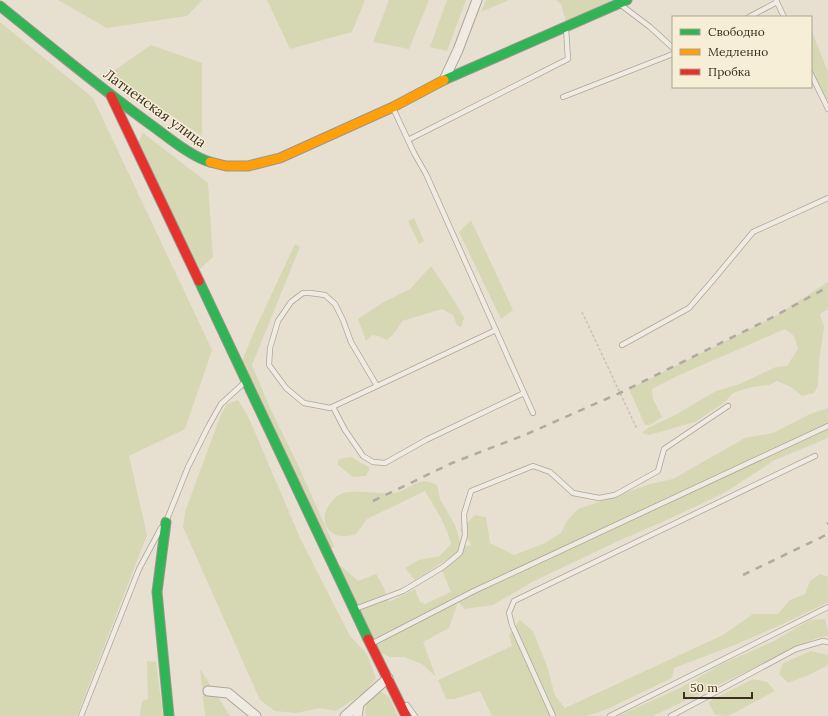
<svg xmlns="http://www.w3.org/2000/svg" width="828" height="716" font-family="Lora,serif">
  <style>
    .green { fill: #d6d7b3 }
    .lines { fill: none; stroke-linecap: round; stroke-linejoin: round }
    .lane-casing { stroke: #ada599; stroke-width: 6 }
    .street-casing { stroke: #ada599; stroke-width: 11 }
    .fast-casing { stroke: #9c958a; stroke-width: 11 }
    .slow-casing { stroke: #9c958a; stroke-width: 11 }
    .jam-casing { stroke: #9c958a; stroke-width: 11 }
    .path { stroke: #c8c2b9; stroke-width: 1.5; stroke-dasharray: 3 2; stroke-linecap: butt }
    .lane { stroke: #efebe3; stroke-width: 4.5 }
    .street { stroke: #efebe3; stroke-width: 9 }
    .fast { stroke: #30b455; stroke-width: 9 }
    .slow { stroke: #ff9f0a; stroke-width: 9 }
    .jam { stroke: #e5322d; stroke-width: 9 }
    .rail { stroke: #afaaa2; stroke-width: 2.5; stroke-dasharray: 7 7; stroke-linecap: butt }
    .labels { text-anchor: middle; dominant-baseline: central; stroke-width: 3; stroke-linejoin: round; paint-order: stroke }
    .street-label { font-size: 14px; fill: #3d2e20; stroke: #f7eed8 }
  </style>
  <rect width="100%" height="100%" fill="#e7e0d1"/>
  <g class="green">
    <polygon points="58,0 202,0 187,16 107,28"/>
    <polygon points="267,0 365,0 352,32 290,49"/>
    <polygon points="389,0 429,0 409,49 373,42"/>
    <polygon points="447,0 466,0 447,51 430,47"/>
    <polygon points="486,0 509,0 481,12"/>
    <polygon points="556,0 612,0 566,22 561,4"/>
    <polygon points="0,22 93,98 212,350 185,429 129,456 147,535 77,716 0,716"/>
    <polygon points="811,29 828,72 828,103 811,71"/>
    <polygon points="151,45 202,63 202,136 109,74"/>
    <polygon points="143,133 208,183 213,257 200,269 137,144"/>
    <polygon points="414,218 424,241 419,244 408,221"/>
    <polygon points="471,220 513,310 501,319 459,232"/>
    <polygon points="295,244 300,247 252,365 270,408 299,467 334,546 333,548 329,548 241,364 253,334"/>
    <polygon points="431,266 452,297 464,318 461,327 457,325 453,315 442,309 402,321 396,331 387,340 378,336 372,335 366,341 358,319 382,303 410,289"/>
    <polygon points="828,282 828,309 820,314 824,327 819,361 818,386 814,393 802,396 791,387 777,381 769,385 752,387 733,393 725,402 695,422 649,435 642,433 648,428 675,415 716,391 740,384 776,367 787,366 798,349 794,336 785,329 677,376 652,389 653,399 662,417 650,425 645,425 629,389 774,317"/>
    <polygon points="238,400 248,416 301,540 350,636 367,654 376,678 365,692 336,711 320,708 296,713 275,711 260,700 183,527 185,512 220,417 227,404"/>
    <path d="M828 408V438L775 460 724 493 669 519 616 542 532 582 493 605 465 609 456 600 457 605 449 628 423 642 436 677 422 664 404 657H390L381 653 336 568 341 566 358 581 376 574 384 588 389 602 415 589 420 602 425 604 451 592 442 571 449 558 415 580 405 568 419 560 440 556 451 544C446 524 435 508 425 491L367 519 356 534C352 535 346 537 341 536 337 536 333 533 330 531 318 520 328 502 339 495 349 488 382 495 394 493 411 490 418 474 437 485L440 499 455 525 461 545 471 546 470 542 460 530 475 515 486 517 490 543 514 555 543 544 561 533 567 521 578 509 650 484 673 479 745 438 773 433 810 414Z"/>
    <polygon points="351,457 370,468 366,476 353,477 338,465 338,461 340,459"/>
    <polygon points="820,574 828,577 828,602 783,624 732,646 674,668 672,678 605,710 587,716 492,716 480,691 454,699 446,699 438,680 512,646 509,635 520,620 533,631 547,666 555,696 565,708 723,635 753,614 778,614 790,600 805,594 810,581"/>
    <polygon points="825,619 828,630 828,636 817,638 653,716 618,716 682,687 722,664 774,641 810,620"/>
    <polygon points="811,651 828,655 828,665 811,674 788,683 779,674 783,663"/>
    <polygon points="147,661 156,662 163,716 136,716 140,716 142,701 148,699"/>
    <polygon points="200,669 230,716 205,716"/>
    <polygon points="753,679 767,682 775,691 732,714 727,716 715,715 708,702"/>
    <polygon points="380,691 389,697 398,716 365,716 366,705"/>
  </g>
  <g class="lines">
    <g class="lane-casing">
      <g id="lane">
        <polyline points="776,0 784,17"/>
        <polyline points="621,5 650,27 673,48"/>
        <polyline points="749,17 777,2"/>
        <polyline points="811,74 828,109"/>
        <polyline points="563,97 673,54"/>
        <polyline points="393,108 414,153 426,174 533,413"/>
        <polyline points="408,140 568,59 566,28"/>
        <polyline points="622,345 689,308 714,279 753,232 828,198"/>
        <polyline points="377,386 351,342 343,320 335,304 325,295 310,293 303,293 291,302 278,321 270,348 269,365 286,388 304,403 330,408 377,386 496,330"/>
        <polyline points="333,407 345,430 363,456 373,462 385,463 426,440 524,393"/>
        <polyline points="166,522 188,467 208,427 221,404 245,382"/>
        <polyline points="355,609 403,591 443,567 460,553 465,535 464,514 471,491 533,466 550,472 573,493 599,498 615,495 658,471 664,449 728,406"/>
        <polyline points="371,644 474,591 828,426"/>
        <polyline points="407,705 415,716"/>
        <polyline points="81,716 139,569 161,528"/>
        <polyline points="553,716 512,625 509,613 514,601 815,456"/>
        <polyline points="610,716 828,607"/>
        <polyline points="671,716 796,649 823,641 828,642"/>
      </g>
    </g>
    <g class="street-casing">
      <g id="street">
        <polyline points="444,80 458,50 477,0"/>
        <polyline points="208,691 228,693 256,716"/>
        <polyline points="345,716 388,678"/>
        <polyline points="357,716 359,704"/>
      </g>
    </g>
    <g class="fast-casing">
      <g id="fast">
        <path d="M0 6C51 47 101 89 154 127 169 138 192 157 210 162"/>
        <polyline points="444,80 627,0"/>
        <polyline points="199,281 368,639"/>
        <polyline points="166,522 157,592 169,716"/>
      </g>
    </g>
    <g class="slow-casing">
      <polyline id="slow" points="210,162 226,166 248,166 280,158 393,107 444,80"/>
    </g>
    <g class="jam-casing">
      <g id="jam">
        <polyline points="111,96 199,281"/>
        <polyline points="368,639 406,716"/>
      </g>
    </g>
    <polyline class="path" points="582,312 637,429"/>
    <use href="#lane" class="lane"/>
    <use href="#street" class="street"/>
    <use href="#fast" class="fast"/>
    <use href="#slow" class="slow"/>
    <use href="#jam" class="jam"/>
    <g class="rail">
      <polyline points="373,501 452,463 527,434 622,392 771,318 828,287"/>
      <polyline points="827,524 828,523"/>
      <polyline points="743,575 828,534"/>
    </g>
  </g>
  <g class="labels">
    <g class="street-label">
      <text transform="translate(155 108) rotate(36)">Латненская улица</text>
    </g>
  </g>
  <rect x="672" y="16" width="140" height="72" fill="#f7eed8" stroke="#ada18e"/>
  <rect x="680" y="29" width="20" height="6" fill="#30b455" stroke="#ada18e"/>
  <text x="708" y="36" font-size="12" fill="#3d2e20">Свободно</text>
  <rect x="680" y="49" width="20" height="6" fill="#ff9f0a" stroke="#ada18e"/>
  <text x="708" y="56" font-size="12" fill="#3d2e20">Медленно</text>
  <rect x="680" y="69" width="20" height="6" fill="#e5322d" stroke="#ada18e"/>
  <text x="708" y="76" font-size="12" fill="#3d2e20">Пробка</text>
  <path d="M684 692v6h68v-6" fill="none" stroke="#3d2e20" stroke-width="2"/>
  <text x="690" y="692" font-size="12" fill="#3d2e20" stroke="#f7eed8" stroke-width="3" paint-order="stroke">50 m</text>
</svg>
